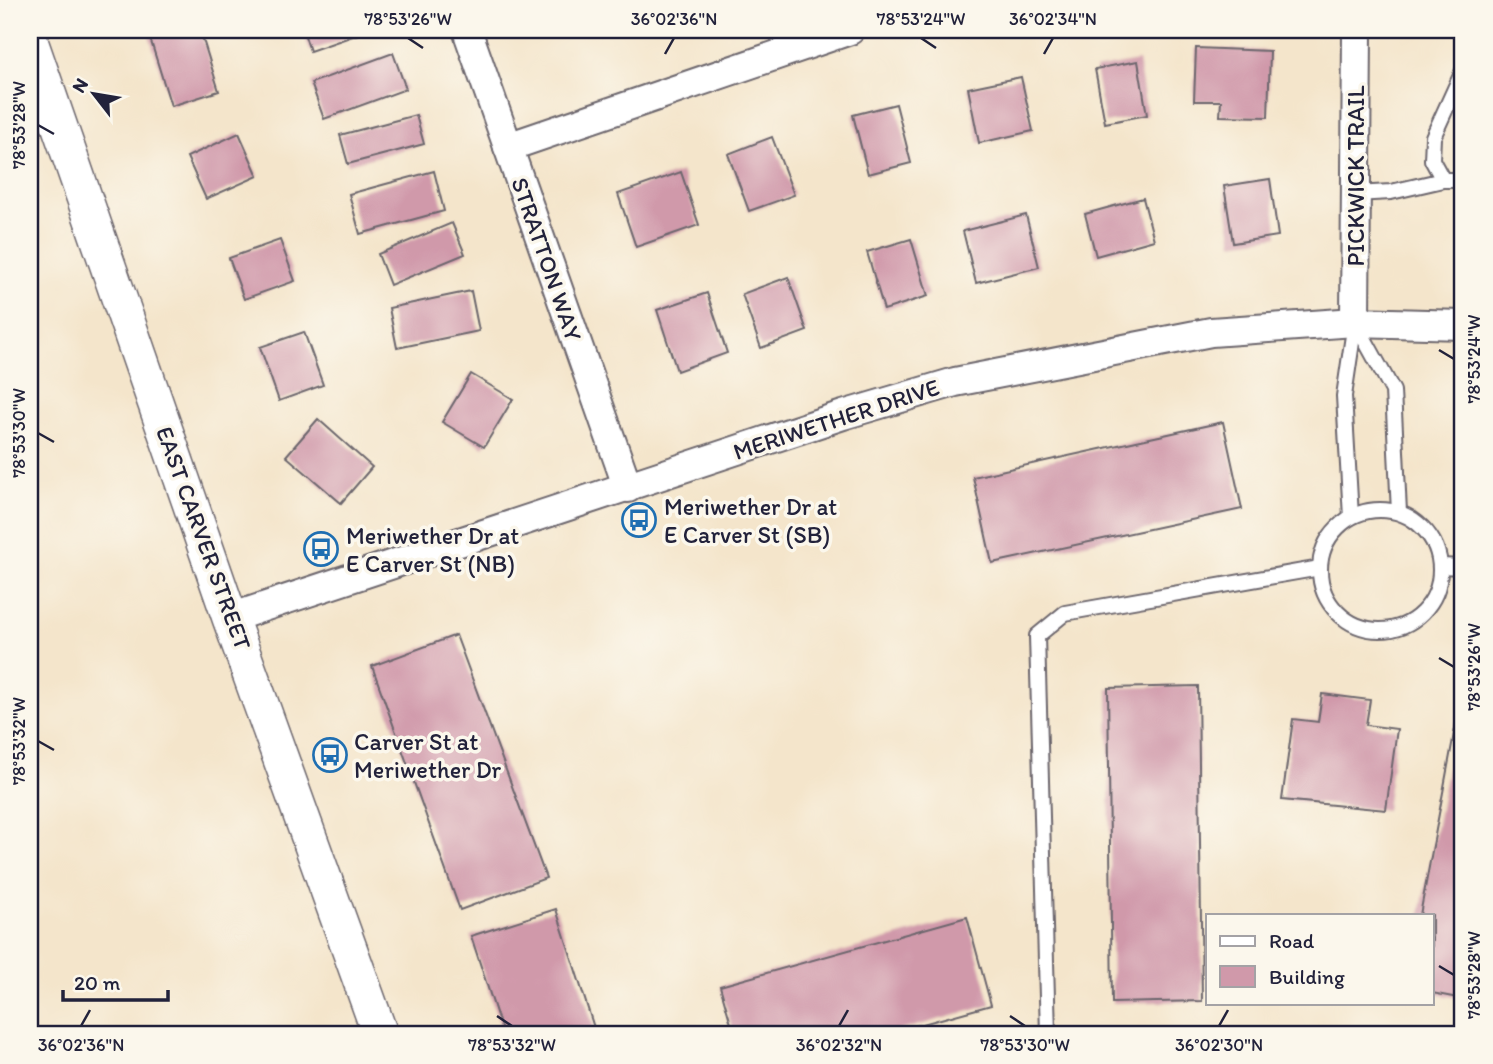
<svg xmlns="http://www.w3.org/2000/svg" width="1493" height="1064" font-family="Itim,sans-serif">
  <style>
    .building { fill: #d099aa }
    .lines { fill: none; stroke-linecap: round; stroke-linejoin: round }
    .service-casing { stroke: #6c666d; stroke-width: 18 }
    .minor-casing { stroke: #6c666d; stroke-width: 32 }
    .tertiary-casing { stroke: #6c666d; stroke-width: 38 }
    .service { stroke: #fff; stroke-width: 14 }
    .minor { stroke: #fff; stroke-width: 28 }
    .tertiary { stroke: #fff; stroke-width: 35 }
    .ticks { fill: none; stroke: #22223b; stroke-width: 2.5 }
    .labels { text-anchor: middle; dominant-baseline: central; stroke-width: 7; stroke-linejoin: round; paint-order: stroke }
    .street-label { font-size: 24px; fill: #22223b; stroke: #fbf7ec }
    .poi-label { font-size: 24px; fill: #22223b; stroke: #fbf7ec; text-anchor: start }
    .neatline { fill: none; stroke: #22223b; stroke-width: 2.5 }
    .ticks-label { font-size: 18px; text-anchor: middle; fill: #22223b }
  </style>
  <rect width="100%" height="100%" fill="#fbf7ec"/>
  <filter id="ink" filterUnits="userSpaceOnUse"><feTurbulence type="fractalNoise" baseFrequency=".0143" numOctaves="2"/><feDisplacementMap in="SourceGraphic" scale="14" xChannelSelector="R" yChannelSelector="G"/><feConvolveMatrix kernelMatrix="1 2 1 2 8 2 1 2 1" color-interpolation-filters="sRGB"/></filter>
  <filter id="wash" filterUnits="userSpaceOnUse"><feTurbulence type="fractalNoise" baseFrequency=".00686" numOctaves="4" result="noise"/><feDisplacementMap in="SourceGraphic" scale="28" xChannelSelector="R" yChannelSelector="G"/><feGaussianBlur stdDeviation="1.57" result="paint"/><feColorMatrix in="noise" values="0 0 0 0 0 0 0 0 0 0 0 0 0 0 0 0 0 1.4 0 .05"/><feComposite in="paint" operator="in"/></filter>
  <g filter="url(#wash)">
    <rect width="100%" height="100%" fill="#f4e5cb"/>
    <g id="blocks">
      <g class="building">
        <polygon points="166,30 200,30 219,91 171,106 149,35"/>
        <polygon points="303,30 370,30 310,51"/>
        <polygon points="1196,48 1270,51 1268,117 1220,116 1221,101 1194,101"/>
        <polygon points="393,53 406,89 324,119 311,83"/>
        <polygon points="1138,61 1147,115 1105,123 1095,69"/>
        <polygon points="1021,77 1033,131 979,143 968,88"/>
        <polygon points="896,104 911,163 868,174 853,115"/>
        <polygon points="416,115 424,144 348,164 340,135"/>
        <polygon points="239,133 258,176 206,199 187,157"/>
        <polygon points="772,137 794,195 749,211 728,154"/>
        <polygon points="434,171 444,211 360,234 349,194"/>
        <polygon points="681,172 699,225 636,247 618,194"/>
        <polygon points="1270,179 1278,236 1233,243 1224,186"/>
        <polygon points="1143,198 1154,240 1096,256 1085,214"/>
        <polygon points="1026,215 1039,267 976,283 963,231"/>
        <polygon points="452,223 465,254 390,285 378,254"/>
        <polygon points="911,239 928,296 884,310 867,252"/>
        <polygon points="280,240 295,281 244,299 229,258"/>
        <polygon points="788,277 807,331 761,348 742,294"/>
        <polygon points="471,291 479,331 397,348 389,308"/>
        <polygon points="707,293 727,353 677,371 657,310"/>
        <polygon points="304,332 323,385 279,401 260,347"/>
        <polygon points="471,374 513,399 484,447 442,422"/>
        <polygon points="318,419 372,467 341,503 286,456"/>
        <polygon points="1223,422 1242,509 992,563 973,477"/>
        <polygon points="456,635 546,878 460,910 372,666"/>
        <polygon points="1198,686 1202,1001 1112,1003 1108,688"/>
        <polygon points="1462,691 1463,691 1463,999 1432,993 1432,915 1420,915"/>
        <polygon points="1322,694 1370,700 1366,725 1397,729 1386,810 1282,800 1293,719 1318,722"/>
        <polygon points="556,909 596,1034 503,1034 471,936"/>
        <polygon points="967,917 991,1005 887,1034 734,1034 720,986"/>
      </g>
    </g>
  </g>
  <g filter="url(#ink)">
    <use href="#blocks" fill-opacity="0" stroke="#6c666d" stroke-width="2"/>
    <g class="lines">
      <g class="service-casing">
        <g id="service">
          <polyline points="1443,180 1432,160 1433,137 1463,71"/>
          <polyline points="1355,194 1391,192 1443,180 1463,180"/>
          <polyline points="1355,322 1393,391 1399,512"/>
          <circle cx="1380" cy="570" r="60"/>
          <polyline points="1351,517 1344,396 1355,322"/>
          <polyline points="1440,566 1463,567"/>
          <polyline points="1048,1034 1037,636 1065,613 1320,568"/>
        </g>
      </g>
      <g class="minor-casing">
        <g id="minor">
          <polyline points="467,30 628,488"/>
          <polyline points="508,147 850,30"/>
          <polyline points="1355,322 1357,30"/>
          <polyline points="230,618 843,415 955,382 1211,332 1355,322 1463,325"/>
        </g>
      </g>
      <g class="tertiary-casing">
        <polyline id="tertiary" points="30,41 230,618 380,1034"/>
      </g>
      <use href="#service" class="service"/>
      <use href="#minor" class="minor"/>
      <use href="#tertiary" class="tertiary"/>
    </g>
  </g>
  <path class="ticks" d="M408 38 423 48M921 38 936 48M665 54 674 38M1044 54 1053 38M38 125 54 134M1439 350 1454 359M38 433 54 442M1439 658 1454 667M38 741 54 750M1439 966 1454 975M497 1016 512 1026M1010 1016 1025 1026M81 1026 90 1010M839 1026 848 1010M1219 1026 1228 1010"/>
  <defs>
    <g id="bus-ring" transform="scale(1.75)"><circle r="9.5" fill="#fbf7ec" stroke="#1f6fb2" stroke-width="1.5"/><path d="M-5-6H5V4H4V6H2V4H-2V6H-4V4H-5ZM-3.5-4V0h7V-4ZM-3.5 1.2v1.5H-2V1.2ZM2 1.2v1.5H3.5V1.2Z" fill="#1f6fb2"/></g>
  </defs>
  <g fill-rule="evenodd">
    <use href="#bus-ring" x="639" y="520"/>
    <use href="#bus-ring" x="321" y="549"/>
    <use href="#bus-ring" x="330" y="755"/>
  </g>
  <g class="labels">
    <g class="street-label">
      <text transform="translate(1355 176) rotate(-90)">PICKWICK TRAIL</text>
      <text transform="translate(547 259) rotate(71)">STRATTON WAY</text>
      <text transform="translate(836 419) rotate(-18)">MERIWETHER DRIVE</text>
      <text transform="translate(204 538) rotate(70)">EAST CARVER STREET</text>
    </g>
    <g class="poi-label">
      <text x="664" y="506">Meriwether Dr at<tspan x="664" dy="28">E Carver St (SB)</tspan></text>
      <text x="346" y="535">Meriwether Dr at<tspan x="346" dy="28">E Carver St (NB)</tspan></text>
      <text x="354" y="741">Carver St at<tspan x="354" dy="28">Meriwether Dr</tspan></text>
    </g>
  </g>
  <rect width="1493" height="1064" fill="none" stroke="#fbf7ec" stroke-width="77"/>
  <rect x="1206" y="914" width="228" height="91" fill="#fbf7ec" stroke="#a4a2a5" stroke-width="2"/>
  <rect x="1220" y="936" width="35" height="10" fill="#ffffff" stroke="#a4a2a5" stroke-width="2"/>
  <text x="1269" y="948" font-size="21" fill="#22223b">Road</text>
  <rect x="1220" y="966" width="35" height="21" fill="#d099aa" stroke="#a4a2a5" stroke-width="2"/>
  <text x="1269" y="984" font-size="21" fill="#22223b">Building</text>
  <g transform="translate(94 94) rotate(301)" stroke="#fbf7ec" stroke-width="5" paint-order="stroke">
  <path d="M0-5L12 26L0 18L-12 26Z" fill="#22223b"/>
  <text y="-10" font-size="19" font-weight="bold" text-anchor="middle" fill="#22223b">N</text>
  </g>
  <path d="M63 990v10h105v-10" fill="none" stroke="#22223b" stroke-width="3.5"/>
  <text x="74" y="990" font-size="21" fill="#22223b" stroke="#fbf7ec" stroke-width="5" paint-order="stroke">20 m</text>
  <rect x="38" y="38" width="1416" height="988" class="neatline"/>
  <g class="ticks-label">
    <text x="408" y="25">78°53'26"W</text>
    <text x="674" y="25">36°02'36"N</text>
    <text x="921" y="25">78°53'24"W</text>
    <text x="1053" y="25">36°02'34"N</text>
    <text transform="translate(19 125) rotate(-90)" y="6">78°53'28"W</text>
    <text transform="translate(1474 359) rotate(-90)" y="6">78°53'24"W</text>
    <text transform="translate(19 433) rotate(-90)" y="6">78°53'30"W</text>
    <text transform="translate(1474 667) rotate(-90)" y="6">78°53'26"W</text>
    <text transform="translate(19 741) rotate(-90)" y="6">78°53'32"W</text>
    <text transform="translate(1474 975) rotate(-90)" y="6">78°53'28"W</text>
    <text x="81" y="1051">36°02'36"N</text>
    <text x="512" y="1051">78°53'32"W</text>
    <text x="839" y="1051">36°02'32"N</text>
    <text x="1025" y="1051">78°53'30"W</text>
    <text x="1219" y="1051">36°02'30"N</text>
  </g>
</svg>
